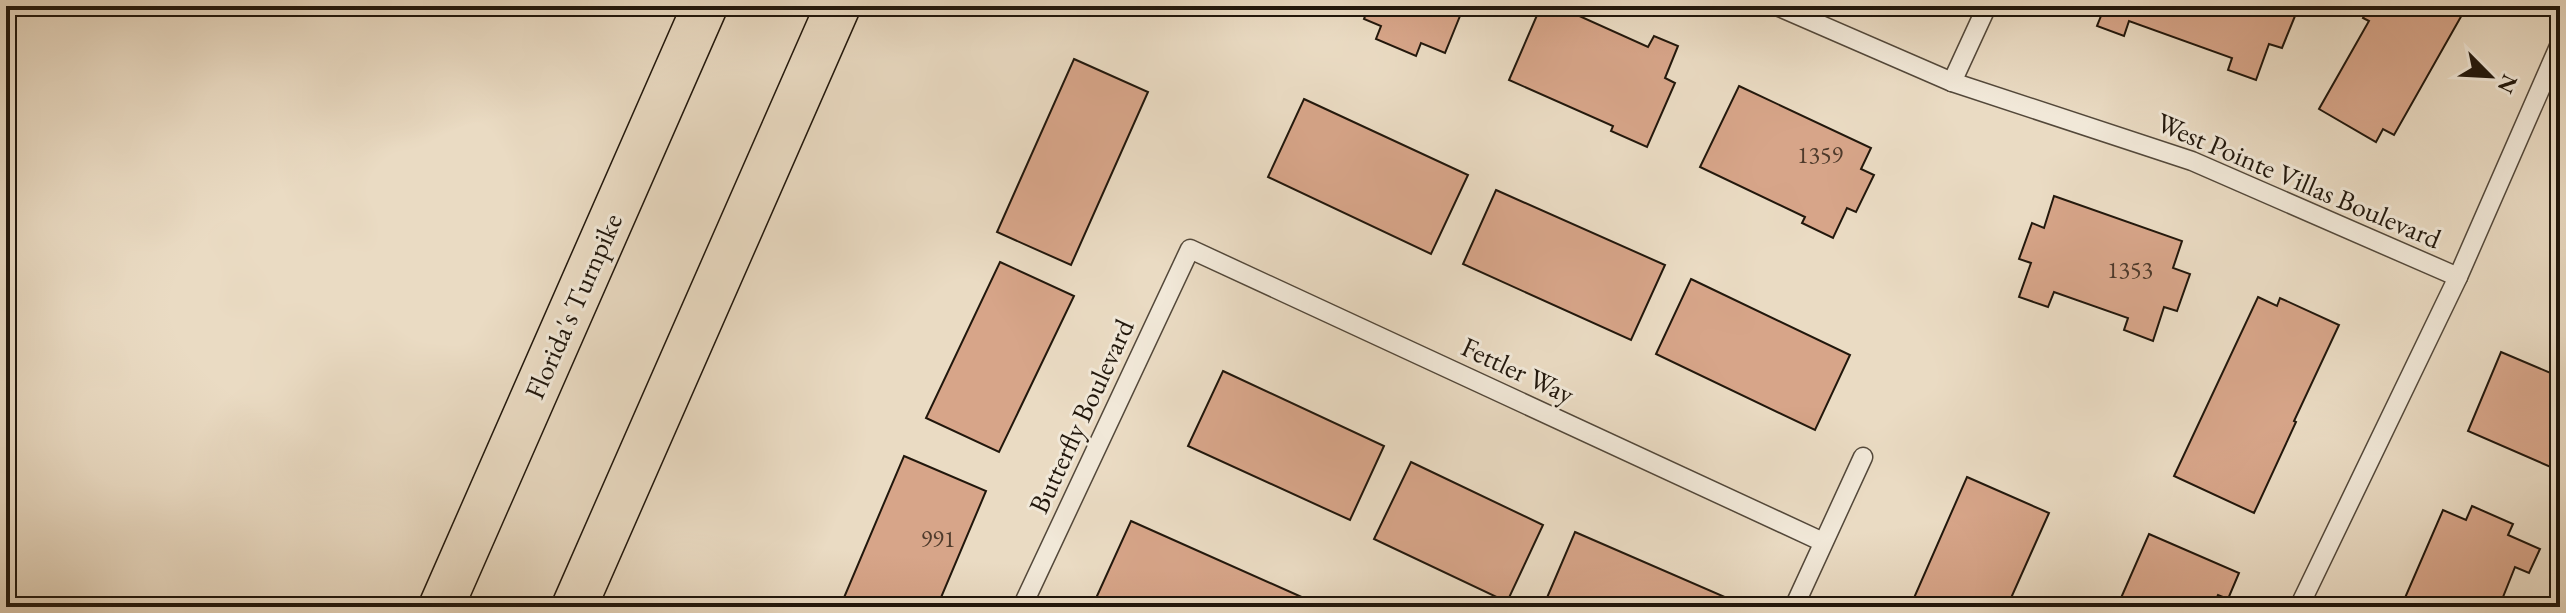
<svg xmlns="http://www.w3.org/2000/svg" width="2566" height="613" font-family="'EB Garamond',serif">
  <style>
    .building { fill: #d7a589; stroke: #21170c; stroke-width: 2 }
    .lines { fill: none; stroke-linecap: round; stroke-linejoin: round }
    .service-casing { stroke: #53483a; stroke-width: 21 }
    .motorway-casing { stroke: #21170c; stroke-width: 47 }
    .service { stroke: #f1e8d8; stroke-width: 18 }
    .motorway { stroke: #eadbc3; stroke-width: 44 }
    .labels { text-anchor: middle; dominant-baseline: central; stroke-width: 6; stroke-linejoin: round; paint-order: stroke }
    .number-label { font-size: 24px; fill: #4e3a2b }
    .street-label { font-size: 28px; fill: #21170c; stroke: #f1e8d8 }
  </style>
  <rect width="100%" height="100%" fill="#eadbc3"/>
  <filter id="stains"><feTurbulence type="fractalNoise" baseFrequency=".0025" numOctaves="4"/><feColorMatrix values="0 0 0 0 .2 0 0 0 0 .09 0 0 0 0 .02 0 0 0 .5 -.17"/></filter>
  <radialGradient id="worn" r=".72"><stop offset=".6" stop-color="#630" stop-opacity="0"/><stop offset="1" stop-color="#630" stop-opacity=".3"/></radialGradient>
  <g class="building">
    <polygon points="1369,6 1464,6 1445,53 1421,43 1416,56 1376,39 1381,26 1364,19"/>
    <polygon points="1541,6 1581,6 1577,15 1648,47 1654,36 1678,46 1665,78 1675,83 1647,147 1611,131 1613,126 1509,80"/>
    <polygon points="2105,6 2282,6 2280,10 2295,16 2282,48 2269,44 2256,80 2228,70 2232,58 2129,21 2124,36 2097,26"/>
    <polygon points="2369,6 2467,6 2394,135 2383,129 2376,142 2319,109 2369,21 2363,18"/>
    <polygon points="1074,59 1148,92 1071,265 997,232"/>
    <polygon points="1739,86 1871,148 1861,169 1874,175 1856,212 1847,208 1833,238 1802,223 1805,217 1700,167"/>
    <polygon points="1304,99 1468,175 1431,254 1268,177"/>
    <polygon points="1496,190 1665,265 1631,340 1463,264"/>
    <polygon points="2054,196 2182,241 2173,268 2190,274 2177,311 2164,307 2153,341 2124,330 2128,318 2054,292 2048,307 2019,297 2031,263 2019,259 2032,223 2044,228"/>
    <polygon points="1000,262 1074,296 999,452 926,418"/>
    <polygon points="1691,279 1850,355 1815,430 1656,354"/>
    <polygon points="2258,297 2277,306 2280,298 2339,325 2294,421 2296,422 2254,513 2174,476"/>
    <polygon points="2501,352 2560,377 2560,471 2468,431"/>
    <polygon points="1223,371 1384,446 1350,520 1188,446"/>
    <polygon points="904,456 986,491 937,607 840,607"/>
    <polygon points="1411,462 1543,525 1507,602 1374,539"/>
    <polygon points="1967,477 2049,513 2007,607 1910,607"/>
    <polygon points="2472,506 2513,524 2508,535 2540,549 2529,573 2515,567 2499,607 2401,607 2443,510 2466,520"/>
    <polygon points="1131,521 1324,607 1092,607"/>
    <polygon points="1575,532 1741,604 1740,607 1543,607"/>
    <polygon points="2149,534 2239,573 2228,599 2218,595 2213,607 2117,607"/>
  </g>
  <g class="lines">
    <g class="service-casing">
      <g id="service">
        <polyline points="1777,6 1952,82 2192,161 2458,277 2299,607"/>
        <polyline points="1952,82 1987,6"/>
        <polyline points="2458,277 2560,44"/>
        <polyline points="1022,607 1190,249 1823,542"/>
        <polyline points="1794,607 1863,457"/>
      </g>
    </g>
    <g class="motorway-casing">
      <g id="motorway">
        <polyline points="441,607 705,6"/>
        <polyline points="574,607 838,6"/>
      </g>
    </g>
    <use href="#service" class="service"/>
    <use href="#motorway" class="motorway"/>
  </g>
  <g class="labels">
    <g class="number-label">
      <text x="1820" y="154">1359</text>
      <text x="2130" y="269">1353</text>
      <text x="938" y="538">991</text>
    </g>
    <g class="street-label">
      <text transform="translate(2299 180) rotate(23)">West Pointe Villas Boulevard</text>
      <text transform="translate(573 306) rotate(-66)">Florida's Turnpike</text>
      <text transform="translate(1518 370) rotate(25)">Fettler Way</text>
      <text transform="translate(1081 416) rotate(-65)">Butterfly Boulevard</text>
    </g>
  </g>
  <rect width="2566" height="613" fill="none" stroke="#eadbc3" stroke-width="32"/>
  <rect x="8" y="8" width="2550" height="597" fill="none" stroke="#21170c" stroke-width="4"/>
  <rect x="16" y="16" width="2534" height="581" fill="none" stroke="#21170c" stroke-width="2"/>
  <g transform="translate(2490 76) rotate(114)" stroke="#f1e8d8" stroke-width="6" paint-order="stroke">
  <path d="M0-6L14 30L0 20L-14 30Z" fill="#21170c"/>
  <text y="-12" font-size="22" font-weight="bold" text-anchor="middle" fill="#21170c">N</text>
  </g>
  <rect width="100%" height="100%" filter="url(#stains)"/>
  <rect width="100%" height="100%" fill="url(#worn)"/>
</svg>
